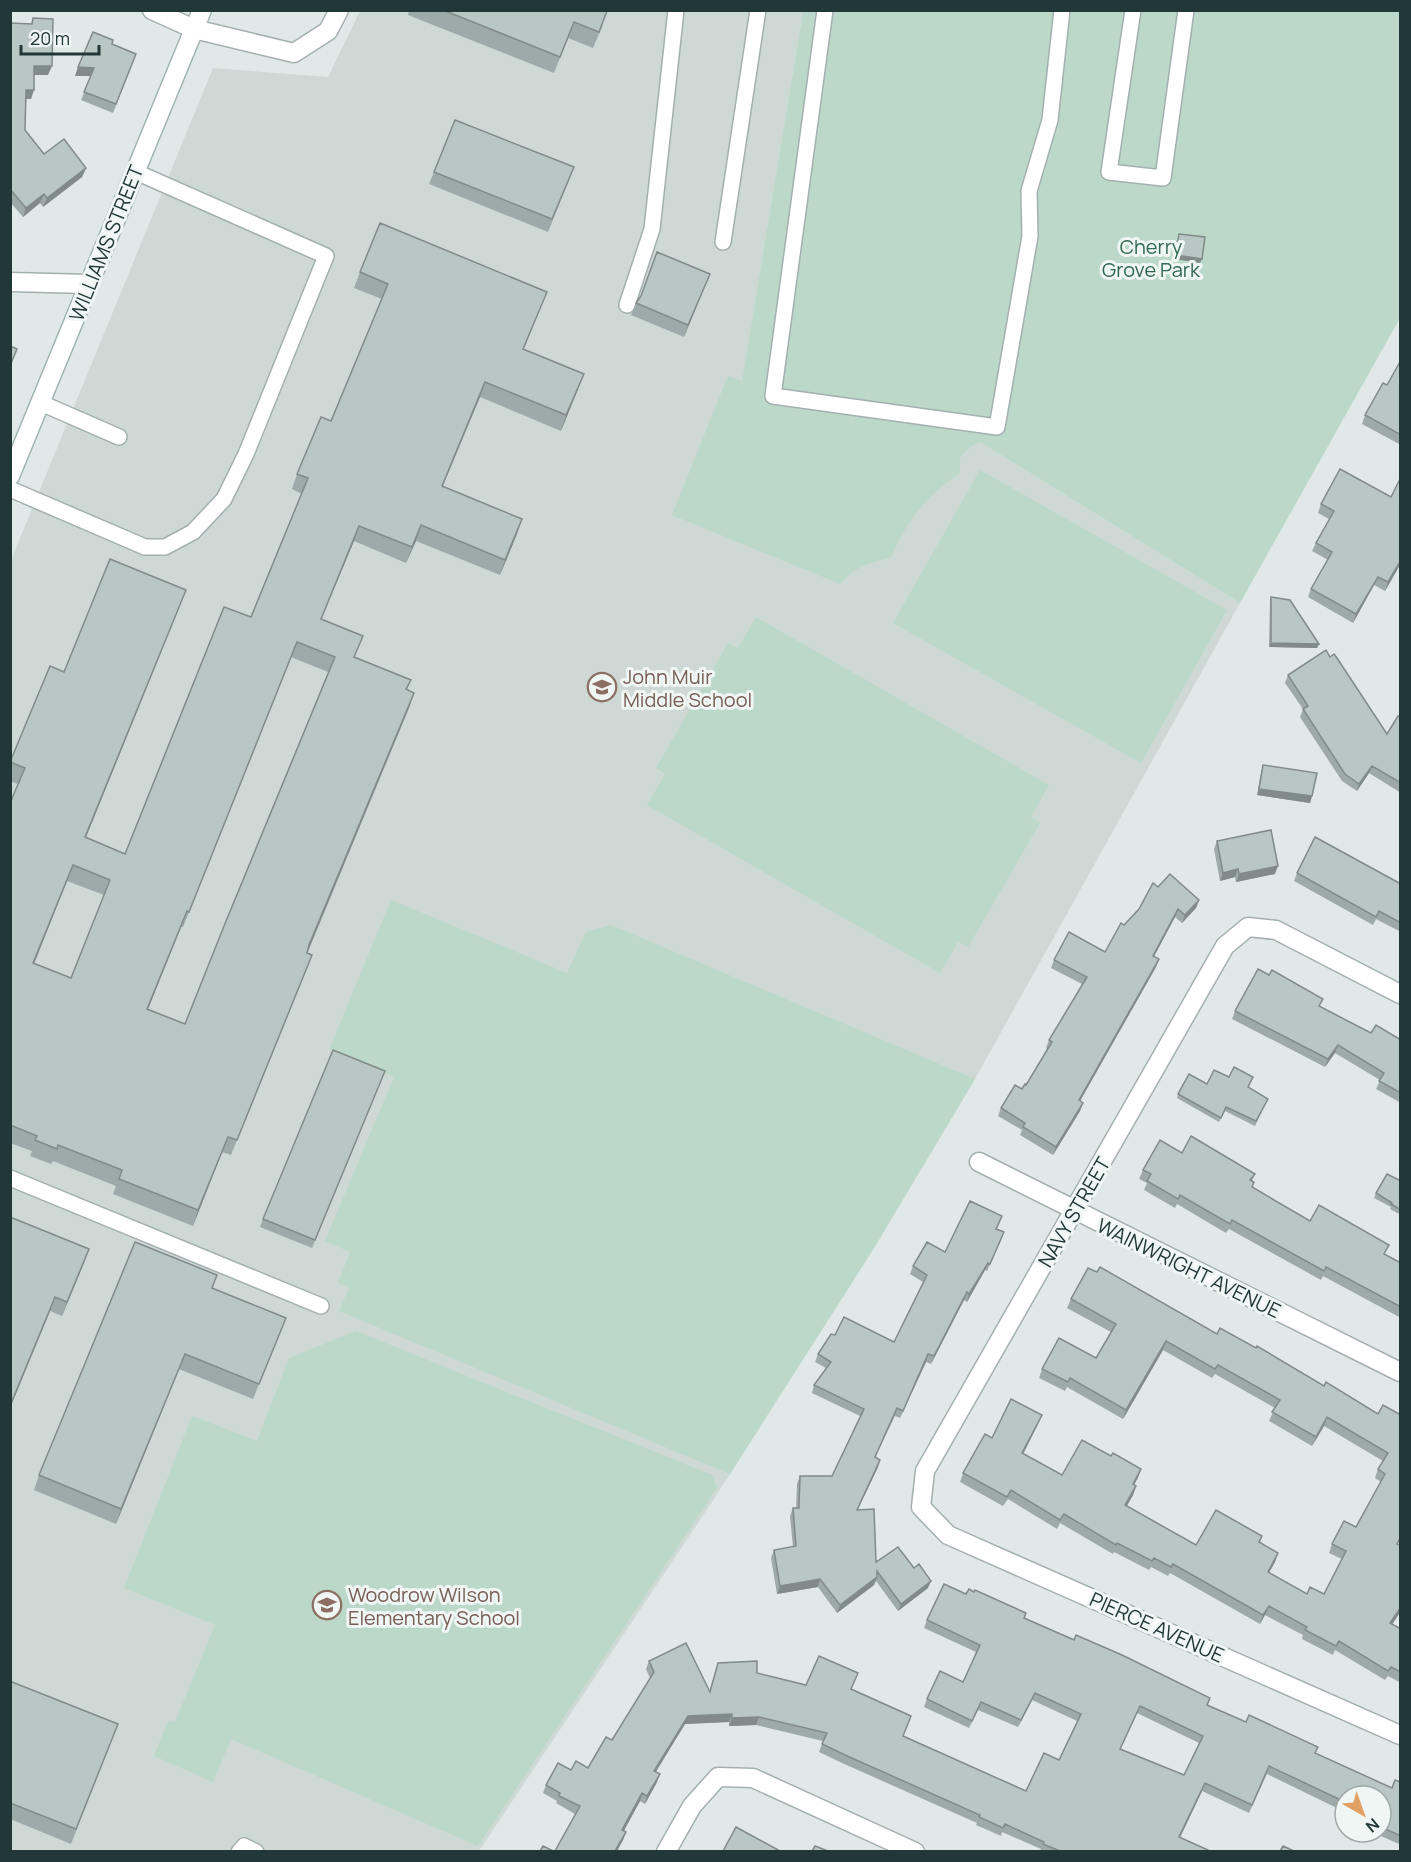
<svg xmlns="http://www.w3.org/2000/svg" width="1411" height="1862" font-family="Manrope,sans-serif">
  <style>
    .built { fill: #ced9d6 }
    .green { fill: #bbd8c9 }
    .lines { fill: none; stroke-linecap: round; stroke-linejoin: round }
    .lane-casing { stroke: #a3b0af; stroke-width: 18 }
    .street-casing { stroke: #a3b0af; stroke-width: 21 }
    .secondary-casing { stroke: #a0b4b1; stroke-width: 21 }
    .lane { stroke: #fff; stroke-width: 15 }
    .street { stroke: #fff; stroke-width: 18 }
    .secondary { stroke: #fff; stroke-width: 18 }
    .wall { fill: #9eaaa9; fill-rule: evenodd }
    .shaded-wall { fill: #818b89 }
    .building { fill: #b8c6c4; stroke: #818b89; stroke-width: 1.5; fill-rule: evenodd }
    .labels { text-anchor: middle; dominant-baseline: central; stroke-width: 6; stroke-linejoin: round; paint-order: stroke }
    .street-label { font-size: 20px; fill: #223737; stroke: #f0f6f4 }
    .park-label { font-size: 20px; fill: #316a54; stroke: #f0f6f4 }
    .education-label { font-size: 20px; fill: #785e54; stroke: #f0f6f4; text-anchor: start }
  </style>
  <rect width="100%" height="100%" fill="#e0e9e7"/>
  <polygon class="built" points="360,11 803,11 742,382 946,421 1240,603 975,1079 874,1248 712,1502 479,1851 11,1852 11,560 213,68 328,77"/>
  <g class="green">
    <path d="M1395 10 1400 12V318L1240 603 980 442 971 446 960 457V473C927 495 906 521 891 558 871 562 854 567 840 584L672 515 728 376 742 381 803 11Z"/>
    <polygon points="980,470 1227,610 1141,763 893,623"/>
    <polygon points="756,617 1049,785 1031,817 1040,823 968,947 958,942 940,973 647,805 665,774 656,768 728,643 738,648"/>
    <polygon points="391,900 567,973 586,932 611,925 975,1079 874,1248 730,1474 339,1311 349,1288 338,1283 350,1252 325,1241 394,1077 329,1050"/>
    <polygon points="356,1331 712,1475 717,1488 478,1846 231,1739 213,1782 154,1756 168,1721 175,1722 215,1625 124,1588 192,1416 257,1441 289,1358"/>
  </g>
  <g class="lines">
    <g class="lane-casing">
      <g id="lane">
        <polyline points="825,10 773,396 997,427 1030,236 1029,191 1050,120 1062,10"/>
        <polyline points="1133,10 1109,172 1163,178 1186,10"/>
        <polyline points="723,242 758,10"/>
        <polyline points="627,305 652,229 676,10"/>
        <polyline points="41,403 119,437"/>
        <polyline points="10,489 145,547 165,547 193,532 224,499 246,454 326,256 136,172"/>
        <polyline points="10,1178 321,1306"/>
        <polyline points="239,1852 244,1846 256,1852"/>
      </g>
    </g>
    <g class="street-casing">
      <g id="street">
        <polyline points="152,10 194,29 294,53 328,31 339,10"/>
        <polyline points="10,282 89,284"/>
        <polyline points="1400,994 1276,930 1248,927 1225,946 925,1471 921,1507 948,1535 1400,1735"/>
        <polyline points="979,1162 1400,1372"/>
        <polyline points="666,1852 692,1806 718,1777 753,1778 915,1852"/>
      </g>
    </g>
    <g class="secondary-casing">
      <polyline id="secondary" points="10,476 202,10"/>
    </g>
    <use href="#lane" class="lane"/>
    <use href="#street" class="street"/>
    <use href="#secondary" class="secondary"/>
  </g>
  <g class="wall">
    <polygon points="409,10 606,10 602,27 593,48 568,38 554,73 408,15"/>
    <polygon points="33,18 48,75 34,75 31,99 25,99 25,130 44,154 86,168 82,177 43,207 40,203 23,217 10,202 10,23 31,24"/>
    <polygon points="112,44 136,54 113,113 81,100 91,76 75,76"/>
    <polygon points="434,172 569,180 548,232 429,184"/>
    <path d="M360 272 547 292 524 349 578 389 561 431 480 397 443 486 517 534 500 575 416 541 406 563 354 541 321 619 355 657 411 680 407 690 414 693 308 950 306 970 231 1155 222 1152 193 1226 113 1194 116 1186 53 1161 51 1164 30 1156 32 1151 10 1143V803L18 784 10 781V762L64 672 180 605 86 837 125 854 251 617 302 494 292 489 297 474 331 421 382 299 354 288ZM291 657 328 672 185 1024 148 1009 181 927H183ZM67 881 104 895 71 978 34 963Z"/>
    <polygon points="710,274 684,337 631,315 636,303"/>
    <polygon points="1401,360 1401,445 1362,424 1365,415 1387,385"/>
    <polygon points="1401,477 1401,563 1385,591 1374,585 1353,623 1308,597 1311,589 1328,560 1312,551 1316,543 1329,519 1318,513 1321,504 1391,497"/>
    <polygon points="1271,597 1319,644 1317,648 1269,647 1270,601"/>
    <polygon points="1288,675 1387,734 1401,717 1401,793 1369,773 1357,791 1342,781 1300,717 1303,709 1285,683"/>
    <polygon points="1263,765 1312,796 1310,803 1257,795 1261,772"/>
    <polygon points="1217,841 1275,874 1236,882 1235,877 1220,881 1214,849"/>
    <polygon points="1297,873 1401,884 1401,932 1376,919 1373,925 1294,881"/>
    <polygon points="1199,900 1196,908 1182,923 1175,917 1154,956 1159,959 1156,967 1080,1101 1083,1103 1080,1111 1053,1155 1020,1135 1022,1130 998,1116 1001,1108 1026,1085 1047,1049 1046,1048 1049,1040 1082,984 1051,968 1054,960 1105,952 1124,925"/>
    <polygon points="1269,975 1320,1007 1371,1033 1401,1040 1401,1103 1376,1089 1380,1080 1335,1053 1325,1067 1232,1019 1235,1011"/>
    <polygon points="1229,1077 1253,1077 1248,1087 1268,1099 1255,1126 1225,1111 1219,1122 1177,1098 1178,1094"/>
    <polygon points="382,1079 312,1248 260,1227 263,1219"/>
    <polygon points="1182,1153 1255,1174 1252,1181 1254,1182 1252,1187 1310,1221 1386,1255 1401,1263 1401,1318 1323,1276 1321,1280 1229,1229 1226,1233 1177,1204 1175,1208 1144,1190 1147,1183 1139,1179 1143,1170"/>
    <polygon points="1401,1181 1401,1215 1390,1209 1391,1207 1374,1198 1376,1193"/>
    <polygon points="1002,1216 997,1229 1001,1240 987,1271 985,1270 967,1302 964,1300 931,1364 926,1362 900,1418 895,1416 875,1457 878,1467 858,1509 876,1562 928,1588 898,1611 876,1581 874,1585 837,1613 818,1587 777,1594 771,1558 774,1550 793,1547 790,1516 793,1508 796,1508 797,1484 800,1476 832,1476 860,1416 812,1393 814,1385 826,1368 815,1362 818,1354 835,1335 894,1342 923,1282 910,1274 913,1266 945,1252"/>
    <polygon points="10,1217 89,1249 62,1316 50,1311 10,1408"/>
    <polygon points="217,1275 212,1288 280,1333 253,1399 179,1369 116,1524 34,1490 39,1475"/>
    <polygon points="1071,1299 1217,1334 1324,1386 1378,1414 1401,1415 1401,1539 1398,1544 1401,1546 1401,1611 1392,1624 1401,1629 1401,1683 1388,1676 1385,1680 1335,1650 1333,1655 1302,1639 1303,1635 1265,1615 1260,1624 1170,1573 1168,1576 1151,1567 1149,1570 1114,1552 1113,1554 1060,1523 1057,1529 1008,1499 1003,1506 960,1482 963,1473 992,1438 1038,1424 1023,1454 1062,1475 1111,1456 1141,1469 1134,1485 1136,1486 1133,1495 1127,1506 1196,1545 1262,1536 1260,1543 1278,1553 1275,1562 1269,1573 1307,1594 1324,1594 1342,1559 1329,1553 1332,1544 1356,1527 1381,1482 1375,1478 1378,1469 1383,1461 1324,1426 1312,1446 1269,1421 1275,1408 1215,1374 1212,1378 1163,1350 1123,1419 1067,1387 1065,1391 1039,1378 1042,1369 1096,1358 1111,1332 1067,1308"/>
    <path d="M966 1594 1025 1618 1210 1698 1207 1705 1392 1788 1401 1782V1845L1372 1832H1381V1796H1345V1812L1267 1774 1249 1813 1202 1791 1180 1838 1210 1851H1040L1041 1849 1002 1832 1001 1836 976 1825 977 1823 842 1763 819 1752 823 1741 756 1725 729 1726V1722L685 1724 656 1772 657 1782 645 1804 640 1801 624 1830 626 1832 623 1840 617 1851H555L575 1814 556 1803 557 1801 543 1793 546 1785 571 1770 588 1768 612 1740 650 1678 646 1669 649 1661 709 1692 718 1663 757 1673 806 1685 852 1689 903 1736 1026 1791 1059 1760 1077 1721 1032 1700 1018 1727 978 1710 969 1728 924 1707 927 1699 963 1682 976 1652 924 1628 927 1620ZM1137 1713 1199 1743 1184 1775 1120 1749Z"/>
    <polygon points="10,1686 118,1724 71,1844 10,1819"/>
  </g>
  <g class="shaded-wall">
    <polygon points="34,66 52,66 48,75 31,75"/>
    <polygon points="78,67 94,68 91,76 75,76"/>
    <polygon points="26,90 34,90 31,99 22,99"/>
    <polygon points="86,168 82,177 43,207 47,198"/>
    <polygon points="44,194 40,203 23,217 26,208"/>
    <polygon points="1175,255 1202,259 1200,263 1174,259"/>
    <polygon points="710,274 705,286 684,337 688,325"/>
    <polygon points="584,374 578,389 561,431 566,415"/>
    <polygon points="485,382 480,397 436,501 442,486"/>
    <polygon points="522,519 517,534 500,575 505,560"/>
    <polygon points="421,525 416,541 406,563 412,547"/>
    <polygon points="359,526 354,541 315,634 321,619"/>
    <polygon points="1401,560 1401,563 1385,591 1388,582"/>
    <polygon points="1378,577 1374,585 1353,623 1356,614"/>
    <polygon points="186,590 180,605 80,852 85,837"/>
    <polygon points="1271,643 1319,644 1317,648 1269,647"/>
    <polygon points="414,693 409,708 304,961 309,945"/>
    <polygon points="1372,766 1369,773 1357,791 1359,784"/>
    <polygon points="1259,789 1312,796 1310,803 1257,795"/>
    <polygon points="73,865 67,881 28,979 33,963"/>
    <polygon points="1278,866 1275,874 1236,882 1239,874"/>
    <polygon points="1238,869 1235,877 1220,881 1223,873"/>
    <polygon points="1199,900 1196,908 1182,923 1185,915"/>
    <polygon points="1178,909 1175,917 1150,964 1153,956"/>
    <polygon points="187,911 181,927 142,1024 147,1009"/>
    <polygon points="1159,959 1156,967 1076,1108 1079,1100"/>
    <polygon points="1338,1045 1335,1053 1325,1067 1328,1059"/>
    <polygon points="1083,1103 1080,1111 1053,1155 1056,1147"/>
    <polygon points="228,1137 222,1152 193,1226 198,1210"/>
    <polygon points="89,1249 84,1263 62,1316 67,1302"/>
    <polygon points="988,1263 985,1270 967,1302 969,1294"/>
    <polygon points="967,1292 964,1300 931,1364 934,1356"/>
    <polygon points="55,1297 50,1311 10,1408 10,1406"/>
    <polygon points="1166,1341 1163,1350 1123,1419 1126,1410"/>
    <polygon points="185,1354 179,1369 116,1524 121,1509"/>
    <polygon points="928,1354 926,1362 900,1418 903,1411"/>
    <polygon points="1042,1415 1038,1424 1019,1462 1022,1453"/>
    <polygon points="1327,1417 1324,1426 1312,1446 1316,1437"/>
    <polygon points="880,1460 878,1467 854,1517 857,1510"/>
    <polygon points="1141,1469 1138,1478 1129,1493 1133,1484"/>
    <polygon points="1136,1486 1133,1495 1122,1514 1125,1505"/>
    <polygon points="1278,1553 1275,1562 1264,1581 1268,1572"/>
    <polygon points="877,1577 874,1585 837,1613 840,1605"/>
    <polygon points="820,1579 818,1587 777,1594 780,1586"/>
    <polygon points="931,1581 928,1588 898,1611 901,1604"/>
    <polygon points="1269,1606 1265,1615 1260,1624 1263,1615"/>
    <polygon points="1401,1607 1401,1611 1387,1632 1390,1623"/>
    <polygon points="1035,1693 1032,1700 1018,1727 1021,1720"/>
    <polygon points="1140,1706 1137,1713 1117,1757 1120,1749"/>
    <polygon points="732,1714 729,1722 685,1724 651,1779 654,1771 688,1716"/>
    <polygon points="759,1717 756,1725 729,1726 732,1718"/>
    <polygon points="660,1774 657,1782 645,1804 647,1796"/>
    <polygon points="1205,1783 1202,1791 1176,1845 1179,1837"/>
    <polygon points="642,1793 640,1801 620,1838 622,1830"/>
    <polygon points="626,1832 623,1840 617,1851 615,1851"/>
  </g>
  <g class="building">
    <polygon points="443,10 606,10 607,11 599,32 574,22 560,57"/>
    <polygon points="33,18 53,19 52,66 34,66 34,90 26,90 25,130 44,154 64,139 86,168 47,198 44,194 26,208 10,189 10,23 32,24"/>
    <polygon points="93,32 113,40 112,44 136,54 116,104 84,92 94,68 78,67"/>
    <polygon points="455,120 574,167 552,219 434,172"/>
    <path d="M380 223 547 292 523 349 584 374 566 415 485 382 442 486 522 519 505 560 421 525 412 547 359 526 321 619 363 636 354 657 411 680 406 689 414 693 309 945 307 953 312 955 237 1140 228 1137 198 1210 119 1179 122 1170 58 1145 57 1149 35 1140 37 1136 10 1125V803L25 768 10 762 50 666 64 672 110 559 186 590 85 837 125 854 224 607 251 617 308 478 297 474 321 417 331 421 388 284 360 272ZM297 642 335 657 224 926 185 1024 147 1009 187 911 189 912ZM73 865 110 880 71 978 33 963Z"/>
    <polygon points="1179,234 1205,237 1202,259 1175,255"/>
    <polygon points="657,252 710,274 688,325 636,303 641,296"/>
    <polygon points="10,346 17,349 10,366"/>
    <polygon points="1401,360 1401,435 1365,415 1383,383 1387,385"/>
    <polygon points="1340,469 1391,497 1401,477 1401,560 1388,582 1378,577 1356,614 1311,589 1332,552 1316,543 1334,511 1321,504"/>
    <polygon points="1271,597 1290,600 1319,644 1271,643"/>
    <polygon points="1326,650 1330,657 1334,654 1337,658 1387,734 1398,716 1401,717 1401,783 1372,766 1359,784 1345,774 1303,709 1308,706 1288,675"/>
    <polygon points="1263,765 1317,773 1312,796 1259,789"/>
    <polygon points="1271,830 1278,866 1239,874 1238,869 1223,873 1217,841"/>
    <polygon points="1315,837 1401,884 1401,923 1379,911 1376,917 1297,873"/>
    <polygon points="1170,874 1199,900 1185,915 1178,909 1153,956 1159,959 1079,1100 1083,1103 1056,1147 1023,1127 1025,1123 1001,1108 1015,1085 1022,1089 1025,1084 1026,1085 1052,1042 1049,1040 1087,977 1054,960 1069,932 1105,952 1121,923 1124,925 1139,909 1153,883 1158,887"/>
    <polygon points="1258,969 1269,975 1272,970 1323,999 1319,1006 1371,1033 1376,1025 1401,1040 1401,1093 1379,1081 1384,1073 1338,1045 1328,1059 1235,1011"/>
    <polygon points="333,1050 385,1071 315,1240 263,1219"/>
    <polygon points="1234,1067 1253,1077 1248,1087 1268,1099 1256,1121 1226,1107 1221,1118 1178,1094 1189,1074 1207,1084 1214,1070 1229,1077"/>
    <polygon points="1191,1136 1255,1174 1250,1180 1254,1182 1252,1187 1310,1221 1319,1205 1389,1245 1384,1254 1401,1263 1401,1307 1326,1267 1324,1271 1232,1220 1230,1224 1180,1195 1178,1199 1147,1181 1151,1174 1143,1170 1160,1140 1182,1153"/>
    <polygon points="1387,1174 1401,1181 1401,1210 1391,1204 1392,1203 1376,1193"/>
    <polygon points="970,1201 1002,1216 996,1229 1004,1232 990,1264 988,1263 969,1294 967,1292 934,1356 928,1354 903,1411 897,1408 875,1457 880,1460 857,1510 874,1509 876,1562 898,1547 914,1568 919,1564 931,1581 901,1604 877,1571 877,1577 840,1605 820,1579 780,1586 774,1550 796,1546 793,1508 799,1508 800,1476 832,1476 864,1409 814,1385 831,1362 818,1354 831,1334 835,1335 844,1317 894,1342 927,1275 913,1266 927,1242 945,1252"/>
    <polygon points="10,1217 89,1249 67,1302 55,1297 10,1406"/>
    <polygon points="135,1242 217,1275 212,1288 286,1318 259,1384 185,1354 121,1509 39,1475"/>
    <polygon points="1100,1267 1217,1334 1220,1328 1256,1348 1257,1346 1324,1386 1326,1382 1378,1414 1383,1405 1401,1415 1401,1536 1397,1544 1401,1546 1401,1607 1390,1623 1401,1629 1401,1672 1391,1667 1388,1671 1339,1641 1336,1646 1305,1630 1307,1627 1269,1606 1263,1615 1173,1564 1171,1567 1154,1558 1152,1561 1117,1543 1116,1545 1064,1514 1060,1520 1011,1490 1007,1497 963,1473 985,1434 992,1438 1011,1399 1042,1415 1022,1453 1062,1475 1082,1440 1111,1456 1113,1453 1141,1469 1133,1484 1136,1486 1125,1505 1196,1545 1216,1510 1262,1536 1259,1542 1278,1553 1268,1572 1307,1594 1310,1587 1324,1594 1346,1551 1332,1544 1344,1521 1356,1527 1385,1474 1378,1469 1388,1453 1327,1417 1316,1437 1272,1412 1280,1400 1218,1365 1215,1369 1166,1341 1126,1410 1070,1378 1068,1382 1042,1369 1059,1338 1096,1358 1116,1324 1071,1299 1088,1268 1097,1272"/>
    <path d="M944 1584 966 1594 969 1589 974 1592 975 1590 1026 1613 1024 1618 1074 1640 1076 1635 1122 1655 1210 1698 1207 1705 1246 1722 1249 1715 1318 1747 1315 1753 1392 1788 1395 1780 1401 1782V1836L1381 1827V1796H1345V1802L1269 1766 1252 1805 1205 1783 1179 1837 1210 1851H1060L1043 1844 1044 1842 1005 1824 1003 1828 979 1817 980 1815 845 1755 822 1744 827 1733 759 1717 732 1718V1714L688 1716 654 1771 660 1774 647 1796 642 1793 622 1830 626 1832 615 1851H555L580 1806 559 1796 560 1793 546 1785 558 1763 571 1770 576 1761 588 1768 606 1737 612 1740 654 1672 649 1661 686 1643 710 1692 718 1663 757 1661V1673L806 1685 819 1656 858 1673 851 1689 911 1716 903 1736 1026 1791 1044 1753 1059 1760 1081 1714 1035 1693 1021 1720 981 1702 972 1721 927 1699 940 1671 963 1682 980 1645 927 1620ZM1140 1706 1203 1736 1184 1775 1120 1749Z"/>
    <polygon points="12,1682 118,1724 76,1829 10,1803 10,1686"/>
    <polygon points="736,1827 780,1851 723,1851"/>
    <polygon points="543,1846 553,1851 540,1851"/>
    <polygon points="815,1846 828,1851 812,1851"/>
    <polygon points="1283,1846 1294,1851 1280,1851"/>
  </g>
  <defs>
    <g id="school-ring" transform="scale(1.5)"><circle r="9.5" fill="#f0f6f4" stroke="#8d6e63" stroke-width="1.5"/><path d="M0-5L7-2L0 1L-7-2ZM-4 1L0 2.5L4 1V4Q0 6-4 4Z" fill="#8d6e63"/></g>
  </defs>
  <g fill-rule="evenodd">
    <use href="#school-ring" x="602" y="687"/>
    <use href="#school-ring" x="327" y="1605"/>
  </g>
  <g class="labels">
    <g class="street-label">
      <text transform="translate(106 243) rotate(-68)">WILLIAMS STREET</text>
      <text transform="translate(1074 1212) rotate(-60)">NAVY STREET</text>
      <text transform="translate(1189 1268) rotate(26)">WAINWRIGHT AVENUE</text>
      <text transform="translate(1157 1627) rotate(24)">PIERCE AVENUE</text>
    </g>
    <g class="park-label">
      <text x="1151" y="246">Cherry<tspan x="1151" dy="23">Grove Park</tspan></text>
    </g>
    <g class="education-label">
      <text x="623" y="676">John Muir<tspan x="623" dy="23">Middle School</tspan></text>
      <text x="348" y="1594">Woodrow Wilson<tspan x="348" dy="23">Elementary School</tspan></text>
    </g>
  </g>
  <rect width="1411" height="1862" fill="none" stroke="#223737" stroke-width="24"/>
  <g transform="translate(1363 1814) rotate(140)"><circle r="28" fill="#f0f6f4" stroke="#9eaaa8" stroke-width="1.5"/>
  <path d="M0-4.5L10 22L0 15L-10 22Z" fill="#e3a064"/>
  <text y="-9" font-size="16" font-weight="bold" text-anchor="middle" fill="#223737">N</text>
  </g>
  <path d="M21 45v9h78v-9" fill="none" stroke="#223737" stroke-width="3"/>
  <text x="30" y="45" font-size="18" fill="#223737" stroke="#f0f6f4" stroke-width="4.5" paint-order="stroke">20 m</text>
</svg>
